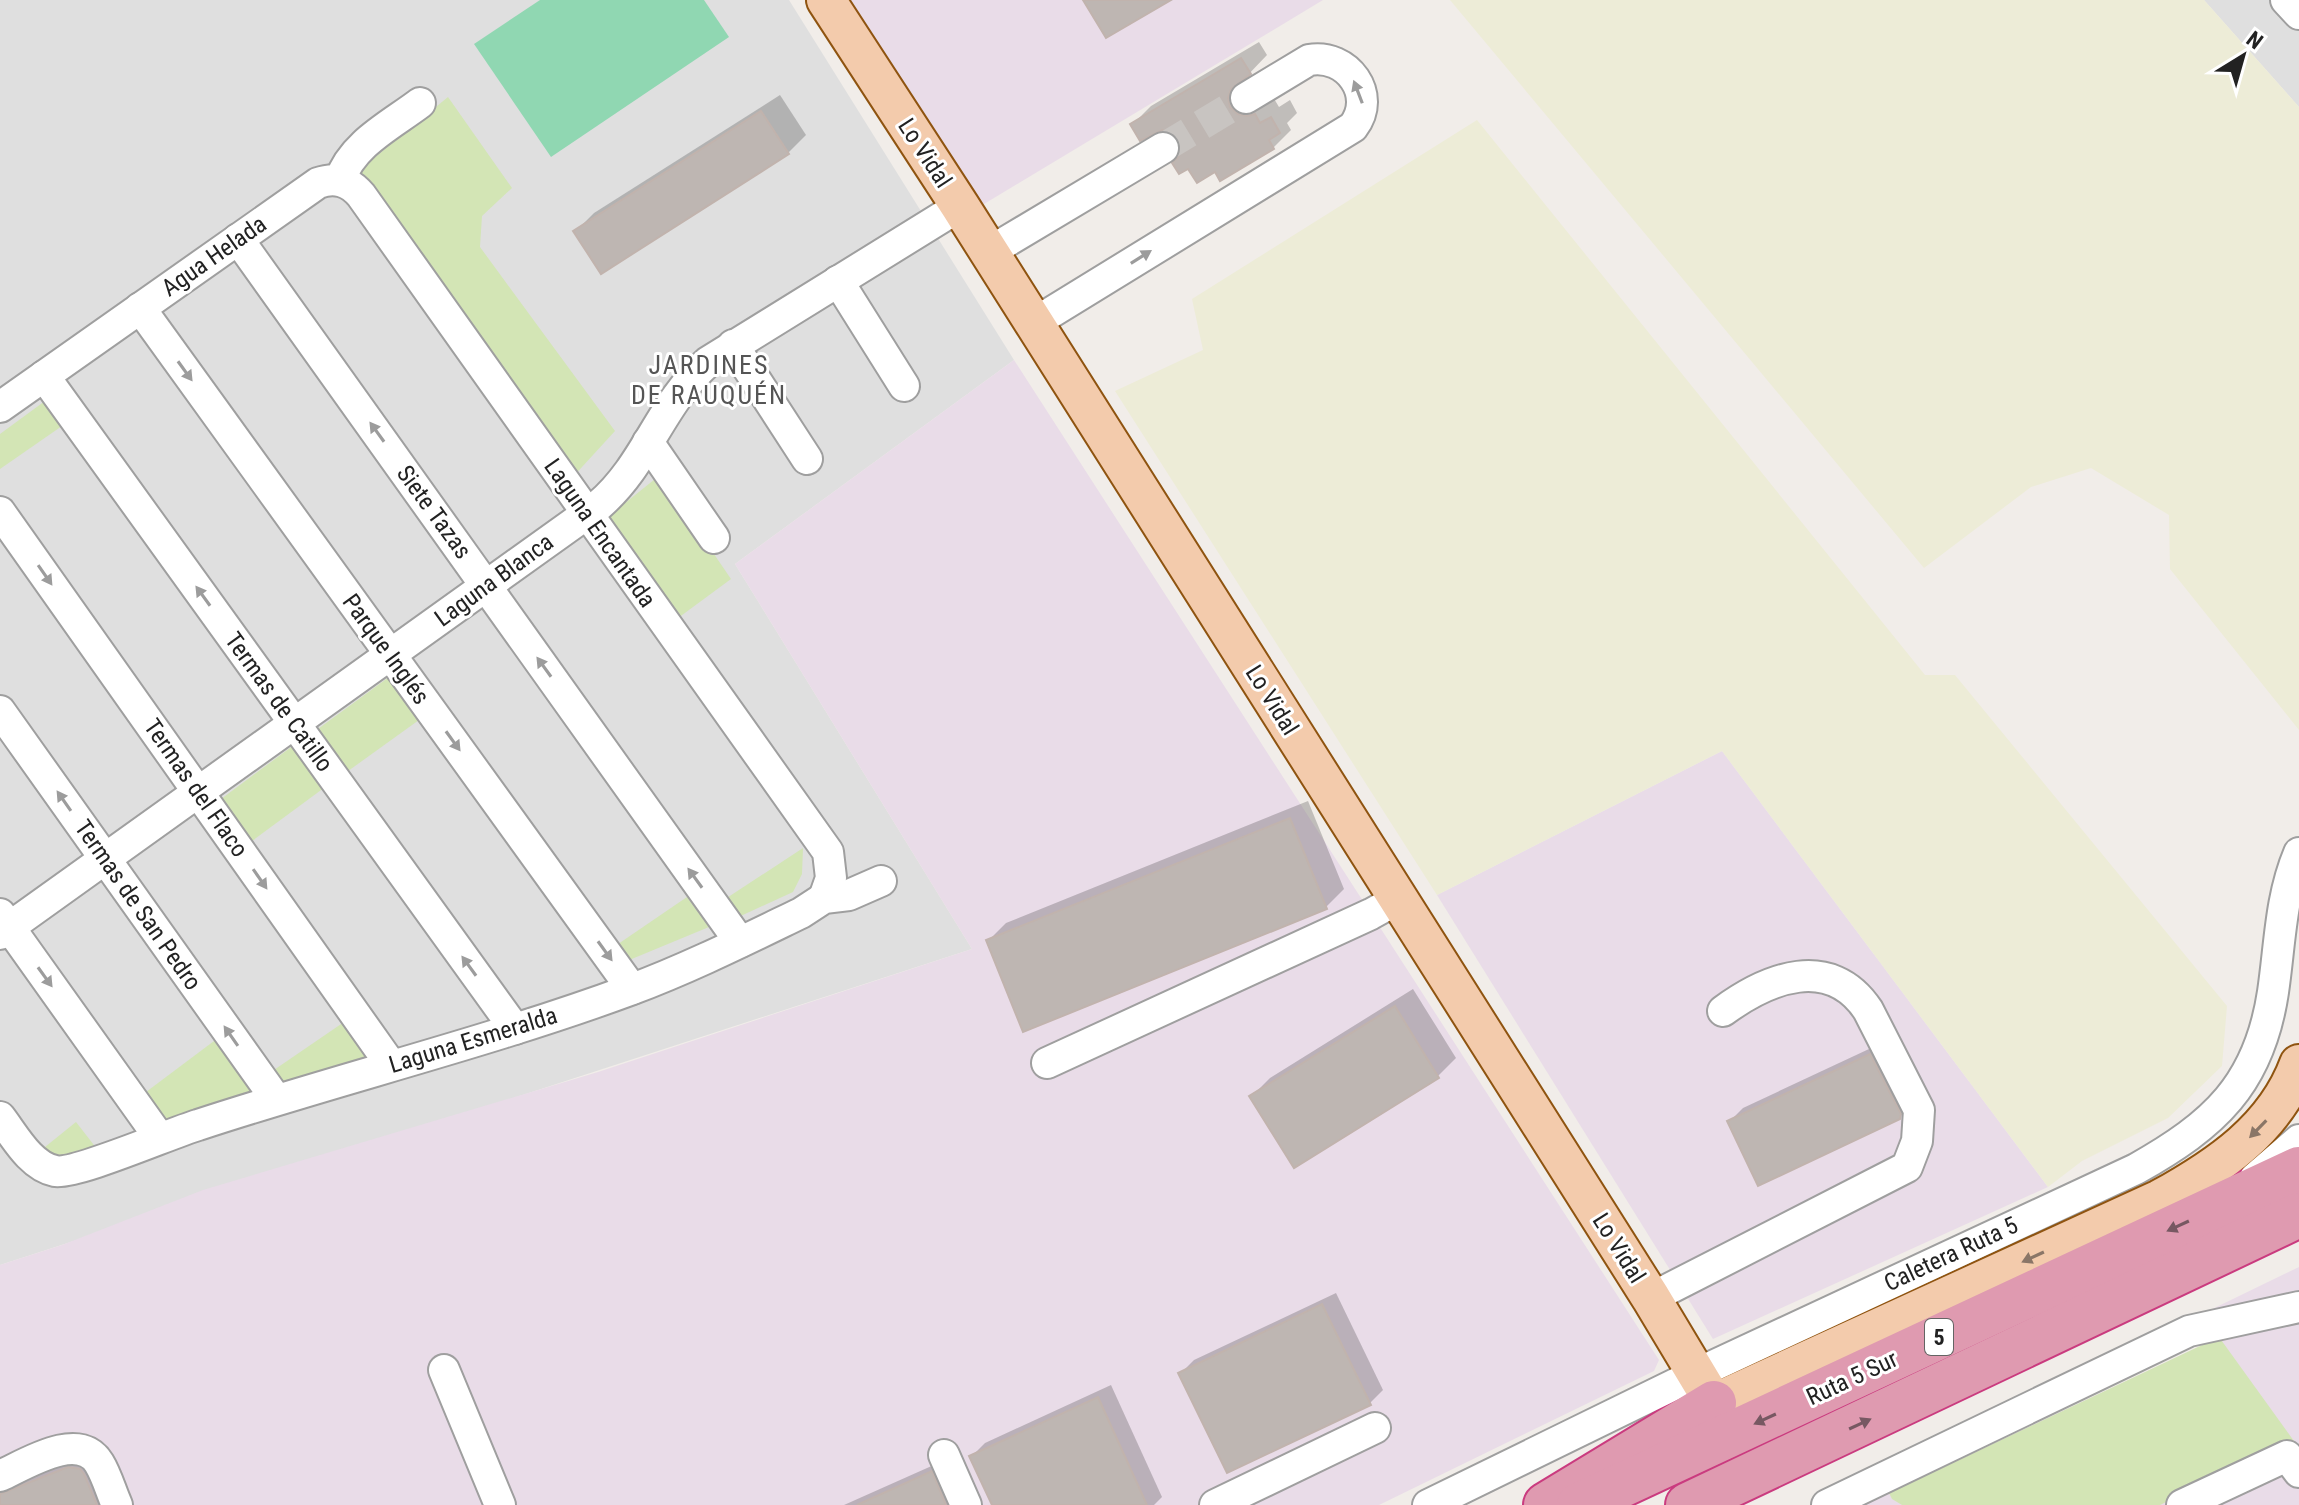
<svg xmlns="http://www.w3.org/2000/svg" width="2299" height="1505" font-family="'Roboto Condensed',sans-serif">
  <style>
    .residential { fill: #dfdfdf }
    .industrial { fill: #e9dce8 }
    .farmland { fill: #edecd7 }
    .grass { fill: #d3e5b5 }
    .pitch { fill: #90d7b2 }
    .shadow { fill: #0003 }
    .building { fill: #beb6b2; stroke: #c1b3ad; stroke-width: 2 }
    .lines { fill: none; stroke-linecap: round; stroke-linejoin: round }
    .minor-tunnel { stroke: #c8c4c1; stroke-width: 30; stroke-dasharray: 30 15; stroke-linecap: butt }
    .minor-casing { stroke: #9f9f9f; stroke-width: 34 }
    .major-casing { stroke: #8f5410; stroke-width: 42 }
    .highway-casing { stroke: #ca3b7f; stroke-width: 48 }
    .minor { stroke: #fff; stroke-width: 30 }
    .major { stroke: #f3cbac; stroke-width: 38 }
    .highway { stroke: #df9ab0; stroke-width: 44 }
    .oneway { fill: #9c9c9c }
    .oneway2 { fill: #8a7667 }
    .oneway3 { fill: #775862 }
    .labels { text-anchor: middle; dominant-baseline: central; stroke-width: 6; stroke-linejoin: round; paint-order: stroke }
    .shield { fill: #fff; stroke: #646464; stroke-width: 2 }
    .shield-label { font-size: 22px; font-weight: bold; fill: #222 }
    .street-label { font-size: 24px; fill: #222; stroke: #fff }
    .neighbourhood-label { font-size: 26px; letter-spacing: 2px; fill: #555; stroke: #fff }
  </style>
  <rect width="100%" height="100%" fill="#f1ede9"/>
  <g class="residential">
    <polygon points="0,0 789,0 1014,360 735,564 972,949 0,1265"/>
    <polygon points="2204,0 2299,0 2299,107"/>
  </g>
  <g class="industrial">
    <polygon points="845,0 1323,0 979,207"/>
    <polygon points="1014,360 1659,1360 1654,1371 1379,1505 0,1505 0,1265 62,1245 203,1190 598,1072 972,949 735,564"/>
    <polygon points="1722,751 2048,1187 1713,1339 1437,895"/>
    <polygon points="2299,1267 2299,1505 1863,1505 2218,1338 2200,1315"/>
  </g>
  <g class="farmland">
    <polygon points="1450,0 2204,0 2299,107 2299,730 2170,569 2169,515 2091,468 2031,487 1924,568"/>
    <polygon points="1477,120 1925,675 1955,675 2227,1006 2222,1066 2168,1118 2082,1161 2048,1187 1722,751 1437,895 1115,391 1203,350 1192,299"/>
  </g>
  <g class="grass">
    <polygon points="448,97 512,188 482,216 480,247 615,431 571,479 357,172"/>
    <polygon points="45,401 62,426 0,469 0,434"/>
    <polygon points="660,475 731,579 674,621 604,520"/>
    <polygon points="389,677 419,720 337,779 307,737"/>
    <polygon points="302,739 332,782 244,847 213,805"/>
    <polygon points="803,848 802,874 793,892 721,925 710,909"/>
    <polygon points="687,897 709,927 610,968 602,955"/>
    <polygon points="347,1020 373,1056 280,1085 271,1072"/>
    <polygon points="218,1038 261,1096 160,1128 138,1098"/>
    <polygon points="76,1122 97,1149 65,1157 53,1157 45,1147"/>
    <polygon points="2219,1337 2294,1441 2160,1505 1902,1505 1892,1499 1889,1493"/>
  </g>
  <polygon class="pitch" points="540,0 704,0 729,37 551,157 474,44"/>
  <g class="shadow">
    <polygon points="1259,42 1267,55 1245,78 1248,88 1273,97 1279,107 1290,100 1297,113 1287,123 1291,130 1273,148 1216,169 1183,149 1181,138 1173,131 1133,124 1151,106"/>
    <polygon points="780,95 806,135 788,153 576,231 594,213"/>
    <polygon points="1308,801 1344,889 1326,907 988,941 1006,923"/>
    <polygon points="1413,989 1456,1058 1438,1076 1295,1165 1252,1096 1270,1078"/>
    <polygon points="1884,1042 1913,1103 1899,1117 1730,1121 1743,1108"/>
    <polygon points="1336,1293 1383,1390 1369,1404 1181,1373 1194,1360"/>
    <polygon points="1111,1385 1162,1497 1154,1505 994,1505 972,1456 985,1443"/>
    <polygon points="77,1453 130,1505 0,1505 0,1485"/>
    <polygon points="945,1460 967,1505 844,1505"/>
  </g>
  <g class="building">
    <polygon points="1083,0 1171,0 1106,38"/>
    <polygon points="1241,58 1251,74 1231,89 1228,98 1230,107 1238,114 1247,116 1255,114 1260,123 1271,117 1280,133 1269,140 1274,149 1220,181 1215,172 1197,183 1188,169 1179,174 1172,163 1178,157 1181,148 1179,139 1172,133 1162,130 1140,141 1130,124"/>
    <polygon points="761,111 789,154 601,274 573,231"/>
    <polygon points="1290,818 1327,909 1023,1032 986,940"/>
    <polygon points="1395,1006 1439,1078 1294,1168 1249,1096"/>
    <polygon points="1870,1054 1901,1114 1900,1119 1758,1186 1727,1121"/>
    <polygon points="1322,1304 1371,1405 1227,1473 1178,1373"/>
    <polygon points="1098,1397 1147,1505 992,1505 969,1456"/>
    <polygon points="68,1467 80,1469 84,1474 97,1505 0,1505 0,1494"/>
    <polygon points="932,1471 946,1505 857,1505"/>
  </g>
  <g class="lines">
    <polyline class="minor-tunnel" points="1163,148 1246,98"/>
    <g class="minor-casing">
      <g id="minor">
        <polyline points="2286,0 2299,14"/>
        <path d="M340 180C352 144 391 125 420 103"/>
        <polyline points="238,239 740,942"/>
        <polyline points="989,252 1163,148"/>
        <polyline points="838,281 904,386"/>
        <polyline points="140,308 632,989"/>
        <path d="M1034 323 1353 127C1378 95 1347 53 1309 60L1246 98"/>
        <polyline points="733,345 807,459"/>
        <polyline points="44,376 515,1029"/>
        <path d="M0 407 318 183C335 177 349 181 361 195L828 852 831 878 824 898"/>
        <polyline points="648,442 714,538"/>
        <polyline points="0,512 391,1065"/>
        <polyline points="0,711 276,1099"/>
        <polyline points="0,914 159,1137"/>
        <path d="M0 934 599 505C647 464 659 405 708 362L960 206"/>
        <polyline points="1047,1063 1371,914 1398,899"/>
        <path d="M0 1117C14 1135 30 1166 55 1171 75 1175 171 1133 198 1125 341 1078 489 1042 630 990 689 968 745 940 801 913L824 898 849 895 881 881"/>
        <polyline points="2255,1178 2299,1140"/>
        <path d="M1651 1298 1907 1167 1917 1141 1919 1110 1868 1010C1830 953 1768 978 1723 1011"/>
        <polyline points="444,1370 500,1505"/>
        <polyline points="944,1455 966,1505"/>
        <path d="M0 1476C26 1464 79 1430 99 1463 107 1476 111 1492 117 1505"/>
        <polyline points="1215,1505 1375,1428"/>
        <path d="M1428 1505 1698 1373 2136 1169C2214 1125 2259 1085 2273 992 2280 945 2280 898 2299 853"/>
        <polyline points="1827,1505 2189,1331 2299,1307"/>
        <polyline points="2182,1505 2287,1456 2299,1472"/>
      </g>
    </g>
    <g class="major-casing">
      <path id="major" d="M826 0 960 206 1651 1298 1714 1403 2160 1199C2218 1167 2275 1129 2299 1064"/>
    </g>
    <g class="highway-casing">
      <g id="highway">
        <polyline points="1546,1505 1714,1403"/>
        <polyline points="1579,1505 2299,1169"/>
        <polyline points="1688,1505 2299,1215"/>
      </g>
    </g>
    <use href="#minor" class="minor"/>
    <use href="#major" class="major"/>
    <use href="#highway" class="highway"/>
  </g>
  <defs><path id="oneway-solid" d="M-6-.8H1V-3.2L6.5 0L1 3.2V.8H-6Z" transform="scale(2)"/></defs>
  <g class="oneway">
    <use href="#oneway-solid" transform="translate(1358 92) rotate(-111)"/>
    <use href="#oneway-solid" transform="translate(1141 257) rotate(-32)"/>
    <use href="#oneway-solid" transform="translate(185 371) rotate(54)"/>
    <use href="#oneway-solid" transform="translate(377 432) rotate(-126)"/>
    <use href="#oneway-solid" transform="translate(45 575) rotate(55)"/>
    <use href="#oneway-solid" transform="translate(203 596) rotate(-126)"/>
    <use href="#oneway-solid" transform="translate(544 667) rotate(-126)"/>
    <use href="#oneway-solid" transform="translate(453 741) rotate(54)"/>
    <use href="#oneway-solid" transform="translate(64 801) rotate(-125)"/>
    <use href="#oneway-solid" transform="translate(695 878) rotate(-126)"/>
    <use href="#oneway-solid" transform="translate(260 879) rotate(55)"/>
    <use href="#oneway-solid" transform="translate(605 951) rotate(54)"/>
    <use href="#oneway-solid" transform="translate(469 966) rotate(-126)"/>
    <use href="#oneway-solid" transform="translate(45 977) rotate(54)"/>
    <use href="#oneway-solid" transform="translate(231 1036) rotate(-125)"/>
  </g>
  <g class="oneway2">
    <use href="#oneway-solid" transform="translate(2258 1129) rotate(134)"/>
    <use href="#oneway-solid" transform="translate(2033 1257) rotate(155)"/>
  </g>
  <g class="oneway3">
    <use href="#oneway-solid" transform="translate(2178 1226) rotate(155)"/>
    <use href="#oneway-solid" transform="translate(1765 1419) rotate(155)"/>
    <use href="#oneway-solid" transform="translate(1860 1424) rotate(-25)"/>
  </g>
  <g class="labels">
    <rect class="shield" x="1925" y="1319" width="28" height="36" rx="6"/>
    <g class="shield-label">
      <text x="1939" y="1337">5</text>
    </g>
    <g class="street-label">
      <text transform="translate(925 153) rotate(57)">Lo Vidal</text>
      <text transform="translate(214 256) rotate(-35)">Agua Helada</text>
      <text transform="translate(434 512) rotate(54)">Siete Tazas</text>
      <text transform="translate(600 533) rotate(55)">Laguna Encantada</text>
      <text transform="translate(494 580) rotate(-36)">Laguna Blanca</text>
      <text transform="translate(386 649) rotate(54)">Parque Inglés</text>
      <text transform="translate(1272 700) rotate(58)">Lo Vidal</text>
      <text transform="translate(279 702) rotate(54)">Termas de Catillo</text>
      <text transform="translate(196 788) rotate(55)">Termas del Flaco</text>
      <text transform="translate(138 905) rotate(55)">Termas de San Pedro</text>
      <text transform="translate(473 1040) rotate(-17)">Laguna Esmeralda</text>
      <text transform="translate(1619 1248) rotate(58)">Lo Vidal</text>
      <text transform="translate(1951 1254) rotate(-25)">Caletera Ruta 5</text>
      <text transform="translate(1852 1378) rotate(-25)">Ruta 5 Sur</text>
    </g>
    <g class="neighbourhood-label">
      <text x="709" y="365">JARDINES<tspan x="709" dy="30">DE RAUQUÉN</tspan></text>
    </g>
  </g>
  <g transform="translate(2243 56) rotate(37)" stroke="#ffffff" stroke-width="6" paint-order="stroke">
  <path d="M0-6L14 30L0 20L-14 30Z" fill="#222222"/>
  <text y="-12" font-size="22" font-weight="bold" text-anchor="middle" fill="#222222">N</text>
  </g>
</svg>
